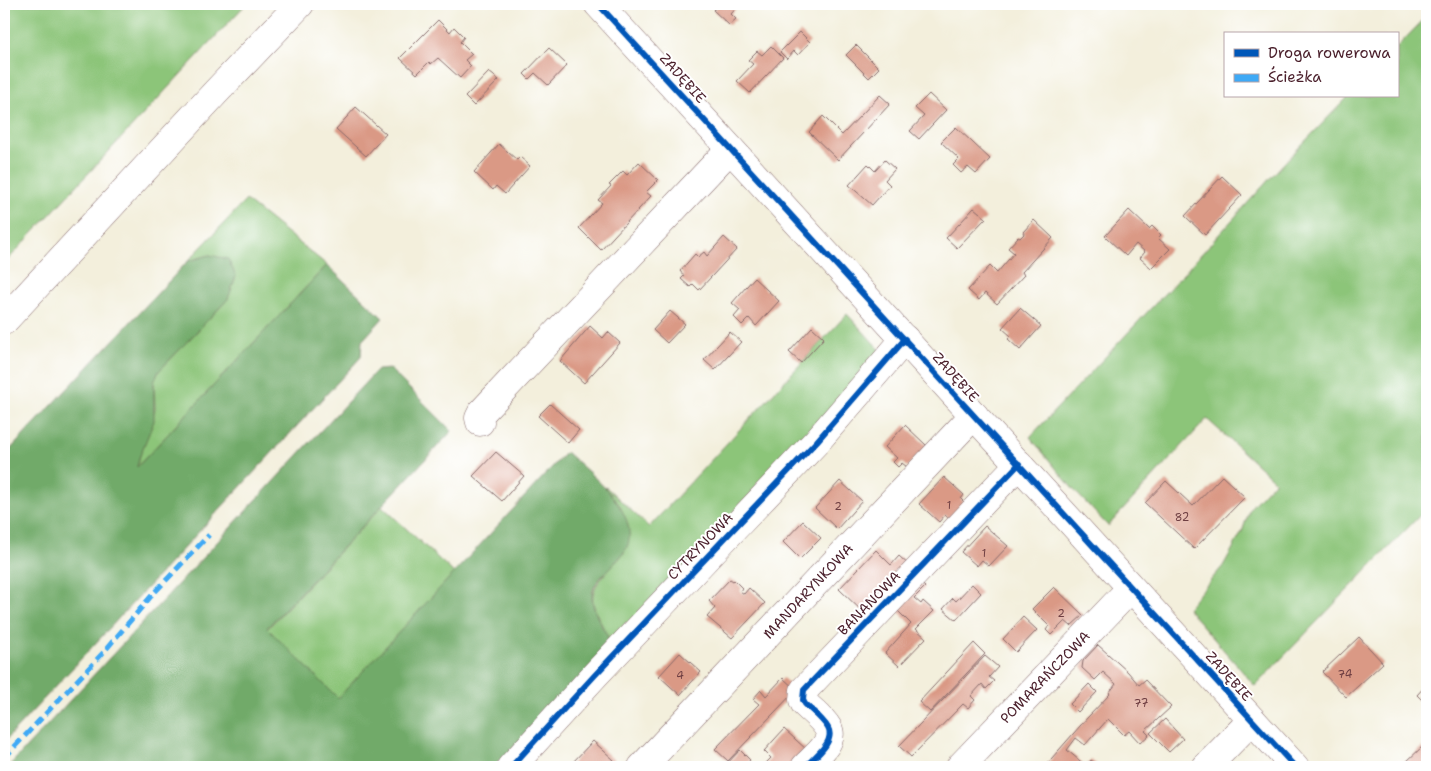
<svg xmlns="http://www.w3.org/2000/svg" width="1431" height="771" font-family="'Shantell Sans',sans-serif">
  <style>
    .green { fill: #8cc579; stroke: #6b7252 }
    .forest { fill: #71aa69; stroke: #5e644a }
    .building { fill: #da9985 }
    .lines { fill: none; stroke-linecap: round; stroke-linejoin: round }
    .minor-casing { stroke: #856869; stroke-width: 29 }
    .minor { stroke: #fff; stroke-width: 28 }
    .quiet { stroke: #3fa9f5; stroke-width: 5; stroke-dasharray: 10 5; stroke-linecap: butt }
    .cycleway-casing { stroke: #fff; stroke-width: 9 }
    .cycleway { stroke: #0057b8; stroke-width: 6 }
    .labels { text-anchor: middle; dominant-baseline: central; stroke-width: 4; stroke-linejoin: round; paint-order: stroke }
    .number-label { font-size: 11px; fill: #6e3e42 }
    .street-label { font-size: 14px; fill: #4a1f2b; stroke: #fff }
  </style>
  <rect width="100%" height="100%" fill="#fff"/>
  <filter id="ink" filterUnits="userSpaceOnUse"><feTurbulence type="fractalNoise" baseFrequency=".02" numOctaves="2"/><feDisplacementMap in="SourceGraphic" scale="10" xChannelSelector="R" yChannelSelector="G"/><feConvolveMatrix kernelMatrix="1 2 1 2 8 2 1 2 1" color-interpolation-filters="sRGB"/></filter>
  <filter id="wash" filterUnits="userSpaceOnUse"><feTurbulence type="fractalNoise" baseFrequency=".0096" numOctaves="4" result="noise"/><feDisplacementMap in="SourceGraphic" scale="20" xChannelSelector="R" yChannelSelector="G"/><feGaussianBlur stdDeviation="1.12" result="paint"/><feColorMatrix in="noise" values="0 0 0 0 0 0 0 0 0 0 0 0 0 0 0 0 0 1.4 0 .05"/><feComposite in="paint" operator="in"/></filter>
  <g filter="url(#wash)">
    <rect width="100%" height="100%" fill="#f3efdc"/>
    <g class="green">
      <polygon points="4,4 246,4 4,264"/>
      <polygon points="1427,16 1427,508 1255,686 1187,608 1223,566 1242,532 1250,508 1275,481 1207,419 1108,526 1073,489 1030,437 1184,273 1284,163 1349,96 1397,96 1397,47"/>
      <polygon points="246,200 327,265 136,468 155,409 154,382 159,371 228,299 210,255 188,261"/>
      <path d="M847 314 884 354 612 645C586 593 583 597 624 553L621 507 605 488 606 487 649 527Z"/>
      <polygon points="382,506 454,573 338,699 267,629"/>
    </g>
    <g class="forest">
      <polygon points="210,255 228,259 236,276 228,299 159,371 154,382 154,421 139,458 137,467 327,265 383,318 362,341 361,357 4,742 4,456 188,261"/>
      <path d="M390 369 452 431 267 628 338 698 566 452C589 473 633 505 629 540 628 550 619 558 613 565 605 573 592 584 592 596 592 613 605 630 612 645L503 767H8L377 370Z"/>
    </g>
    <g id="blocks">
      <g class="building">
        <polygon points="720,4 740,4 731,14 736,19 729,25 713,10"/>
        <polygon points="438,20 450,32 454,27 464,37 460,42 472,54 465,60 471,66 460,78 438,58 431,64 429,62 417,74 400,58"/>
        <polygon points="800,32 810,42 798,55 794,51 787,59 780,52"/>
        <polygon points="856,45 879,68 869,78 846,55"/>
        <polygon points="771,46 783,58 750,93 737,81 753,64 748,60 757,51 762,55"/>
        <polygon points="549,48 567,65 548,85 535,73 529,79 524,74"/>
        <polygon points="489,72 499,80 474,106 465,97"/>
        <polygon points="929,94 946,110 919,139 910,131 924,116 915,108"/>
        <polygon points="880,95 890,104 838,160 809,132 823,116 842,135"/>
        <polygon points="356,107 386,134 366,156 336,129"/>
        <polygon points="956,127 990,159 976,174 968,167 961,173 953,165 959,159 941,142"/>
        <polygon points="499,144 517,160 520,157 530,166 505,194 496,186 493,190 474,172"/>
        <polygon points="885,160 895,169 885,180 890,185 872,205 849,185 868,164 875,171"/>
        <polygon points="639,162 658,180 646,192 651,196 601,250 579,228 602,203 598,200 611,186 609,185 623,171 627,175"/>
        <polygon points="1222,176 1242,195 1205,235 1185,216"/>
        <polygon points="974,208 986,218 957,248 946,238"/>
        <polygon points="1129,210 1149,229 1152,226 1161,235 1158,238 1170,249 1151,268 1140,258 1145,252 1136,244 1126,256 1105,236"/>
        <polygon points="1034,220 1053,238 1022,272 1024,275 997,304 985,293 979,300 968,290 990,266 997,273 1014,253 1008,248 1018,237 1020,238 1024,234 1023,232"/>
        <polygon points="724,237 737,249 699,290 693,284 690,287 681,279 684,276 680,271 695,254 698,257 704,252 707,256"/>
        <polygon points="754,278 779,301 756,326 749,318 742,325 734,317 740,310 732,303"/>
        <polygon points="1020,308 1041,326 1020,350 1008,339 1011,336 1002,328"/>
        <polygon points="670,311 685,324 667,343 653,330"/>
        <polygon points="590,326 603,338 608,332 620,343 584,383 560,361"/>
        <polygon points="812,327 824,338 801,363 789,352"/>
        <polygon points="730,332 741,342 715,370 704,360"/>
        <polygon points="550,404 579,430 568,443 538,416"/>
        <polygon points="905,425 927,446 907,467 902,463 898,467 893,462 897,458 885,447"/>
        <polygon points="496,452 524,476 502,501 473,476"/>
        <polygon points="1222,476 1245,497 1194,549 1145,503 1166,481 1193,506"/>
        <polygon points="944,477 964,495 961,499 967,505 952,521 945,515 939,522 919,504"/>
        <polygon points="840,481 862,501 837,529 815,508"/>
        <polygon points="803,521 821,538 800,559 783,542"/>
        <polygon points="985,526 1008,546 989,566 982,560 977,566 961,552"/>
        <polygon points="876,550 891,565 899,556 911,567 866,615 839,589"/>
        <polygon points="730,579 733,581 734,580 742,588 740,591 744,594 749,588 765,603 732,638 707,617 715,608 709,601"/>
        <polygon points="916,579 925,587 914,598 921,604 923,601 934,611 916,629 926,638 899,666 885,653 911,624 891,604"/>
        <polygon points="972,584 981,593 956,620 943,609 953,598 956,601"/>
        <polygon points="1054,587 1083,615 1071,626 1065,621 1051,635 1046,630 1049,626 1032,609"/>
        <polygon points="1023,617 1037,630 1016,652 1003,639"/>
        <polygon points="1359,637 1383,663 1346,697 1322,672"/>
        <polygon points="974,643 985,654 930,712 919,702"/>
        <polygon points="1098,645 1128,672 1139,685 1145,680 1171,707 1145,731 1149,735 1140,743 1129,731 1124,735 1108,719 1085,745 1076,738 1067,750 1086,766 1091,760 1100,767 1044,767 1088,717 1110,694 1109,693 1116,684 1103,672 1095,680 1082,668 1083,661"/>
        <polygon points="680,653 701,672 680,695 659,676"/>
        <polygon points="985,656 998,667 989,677 994,681 986,689 982,684 971,696 975,700 968,708 963,704 911,757 899,746"/>
        <polygon points="783,678 796,690 728,761 715,749 759,704 753,699 761,690 766,696"/>
        <polygon points="1089,684 1097,692 1078,712 1070,704"/>
        <polygon points="1427,684 1427,705 1417,695"/>
        <polygon points="1165,719 1183,739 1169,752 1150,733"/>
        <polygon points="784,729 807,750 791,767 780,766 768,767 765,764 771,758 764,751"/>
        <polygon points="593,741 614,760 607,767 576,767 571,764"/>
        <polygon points="1422,747 1427,753 1427,767 1408,767 1410,766 1406,762"/>
        <polygon points="740,750 750,760 744,767 724,767"/>
      </g>
    </g>
  </g>
  <g filter="url(#ink)">
    <use href="#blocks" fill-opacity="0" stroke="#856869" stroke-width="1"/>
    <g class="lines">
      <g class="minor-casing">
        <g id="minor">
          <polyline points="598,4 1295,767"/>
          <polyline points="4,321 216,92 300,4"/>
          <polyline points="480,422 479,418 482,412 730,149"/>
          <polyline points="511,767 595,675 817,441 905,339"/>
          <polyline points="642,767 974,415"/>
          <path d="M805 767C813 758 836 742 828 728 823 719 812 711 805 704L803 700 804 690 1019 464"/>
          <polyline points="960,767 1131,588"/>
          <polyline points="1206,767 1252,720"/>
        </g>
      </g>
      <use href="#minor" class="minor"/>
      <polyline class="quiet" points="4,758 102,654 153,594 209,535"/>
      <g class="cycleway-casing">
        <g id="cycleway">
          <polyline points="598,4 1295,767"/>
          <polyline points="511,767 595,675 817,441 905,339"/>
          <path d="M805 767C813 758 836 742 828 728 823 719 812 711 805 704L803 700 804 690 1019 464"/>
        </g>
      </g>
      <use href="#cycleway" class="cycleway"/>
    </g>
  </g>
  <g class="labels">
    <g class="number-label">
      <text x="949" y="505">1</text>
      <text x="838" y="506">2</text>
      <text x="1182" y="517">82</text>
      <text x="984" y="553">1</text>
      <text x="1061" y="613">2</text>
      <text x="1345" y="674">74</text>
      <text x="680" y="675">4</text>
      <text x="1141" y="703">77</text>
    </g>
    <g class="street-label">
      <text transform="translate(683 78) rotate(48)">ZADĘBIE</text>
      <text transform="translate(956 377) rotate(48)">ZADĘBIE</text>
      <text transform="translate(700 546) rotate(-46)">CYTRYNOWA</text>
      <text transform="translate(808 591) rotate(-47)">MANDARYNKOWA</text>
      <text transform="translate(869 603) rotate(-46)">BANANOWA</text>
      <text transform="translate(1229 676) rotate(48)">ZADĘBIE</text>
      <text transform="translate(1045 677) rotate(-46)">POMARAŃCZOWA</text>
    </g>
  </g>
  <rect width="1431" height="771" fill="none" stroke="#fff" stroke-width="20"/>
  <rect x="1224" y="32" width="175" height="65" fill="#ffffff" stroke="#b7a5aa"/>
  <rect x="1234" y="49" width="25" height="8" fill="#0057b8" stroke="#b7a5aa"/>
  <text x="1268" y="58" font-size="15" fill="#4a1f2b">Droga rowerowa</text>
  <rect x="1234" y="74" width="25" height="8" fill="#3fa9f5" stroke="#b7a5aa"/>
  <text x="1268" y="82" font-size="15" fill="#4a1f2b">Ścieżka</text>
</svg>
